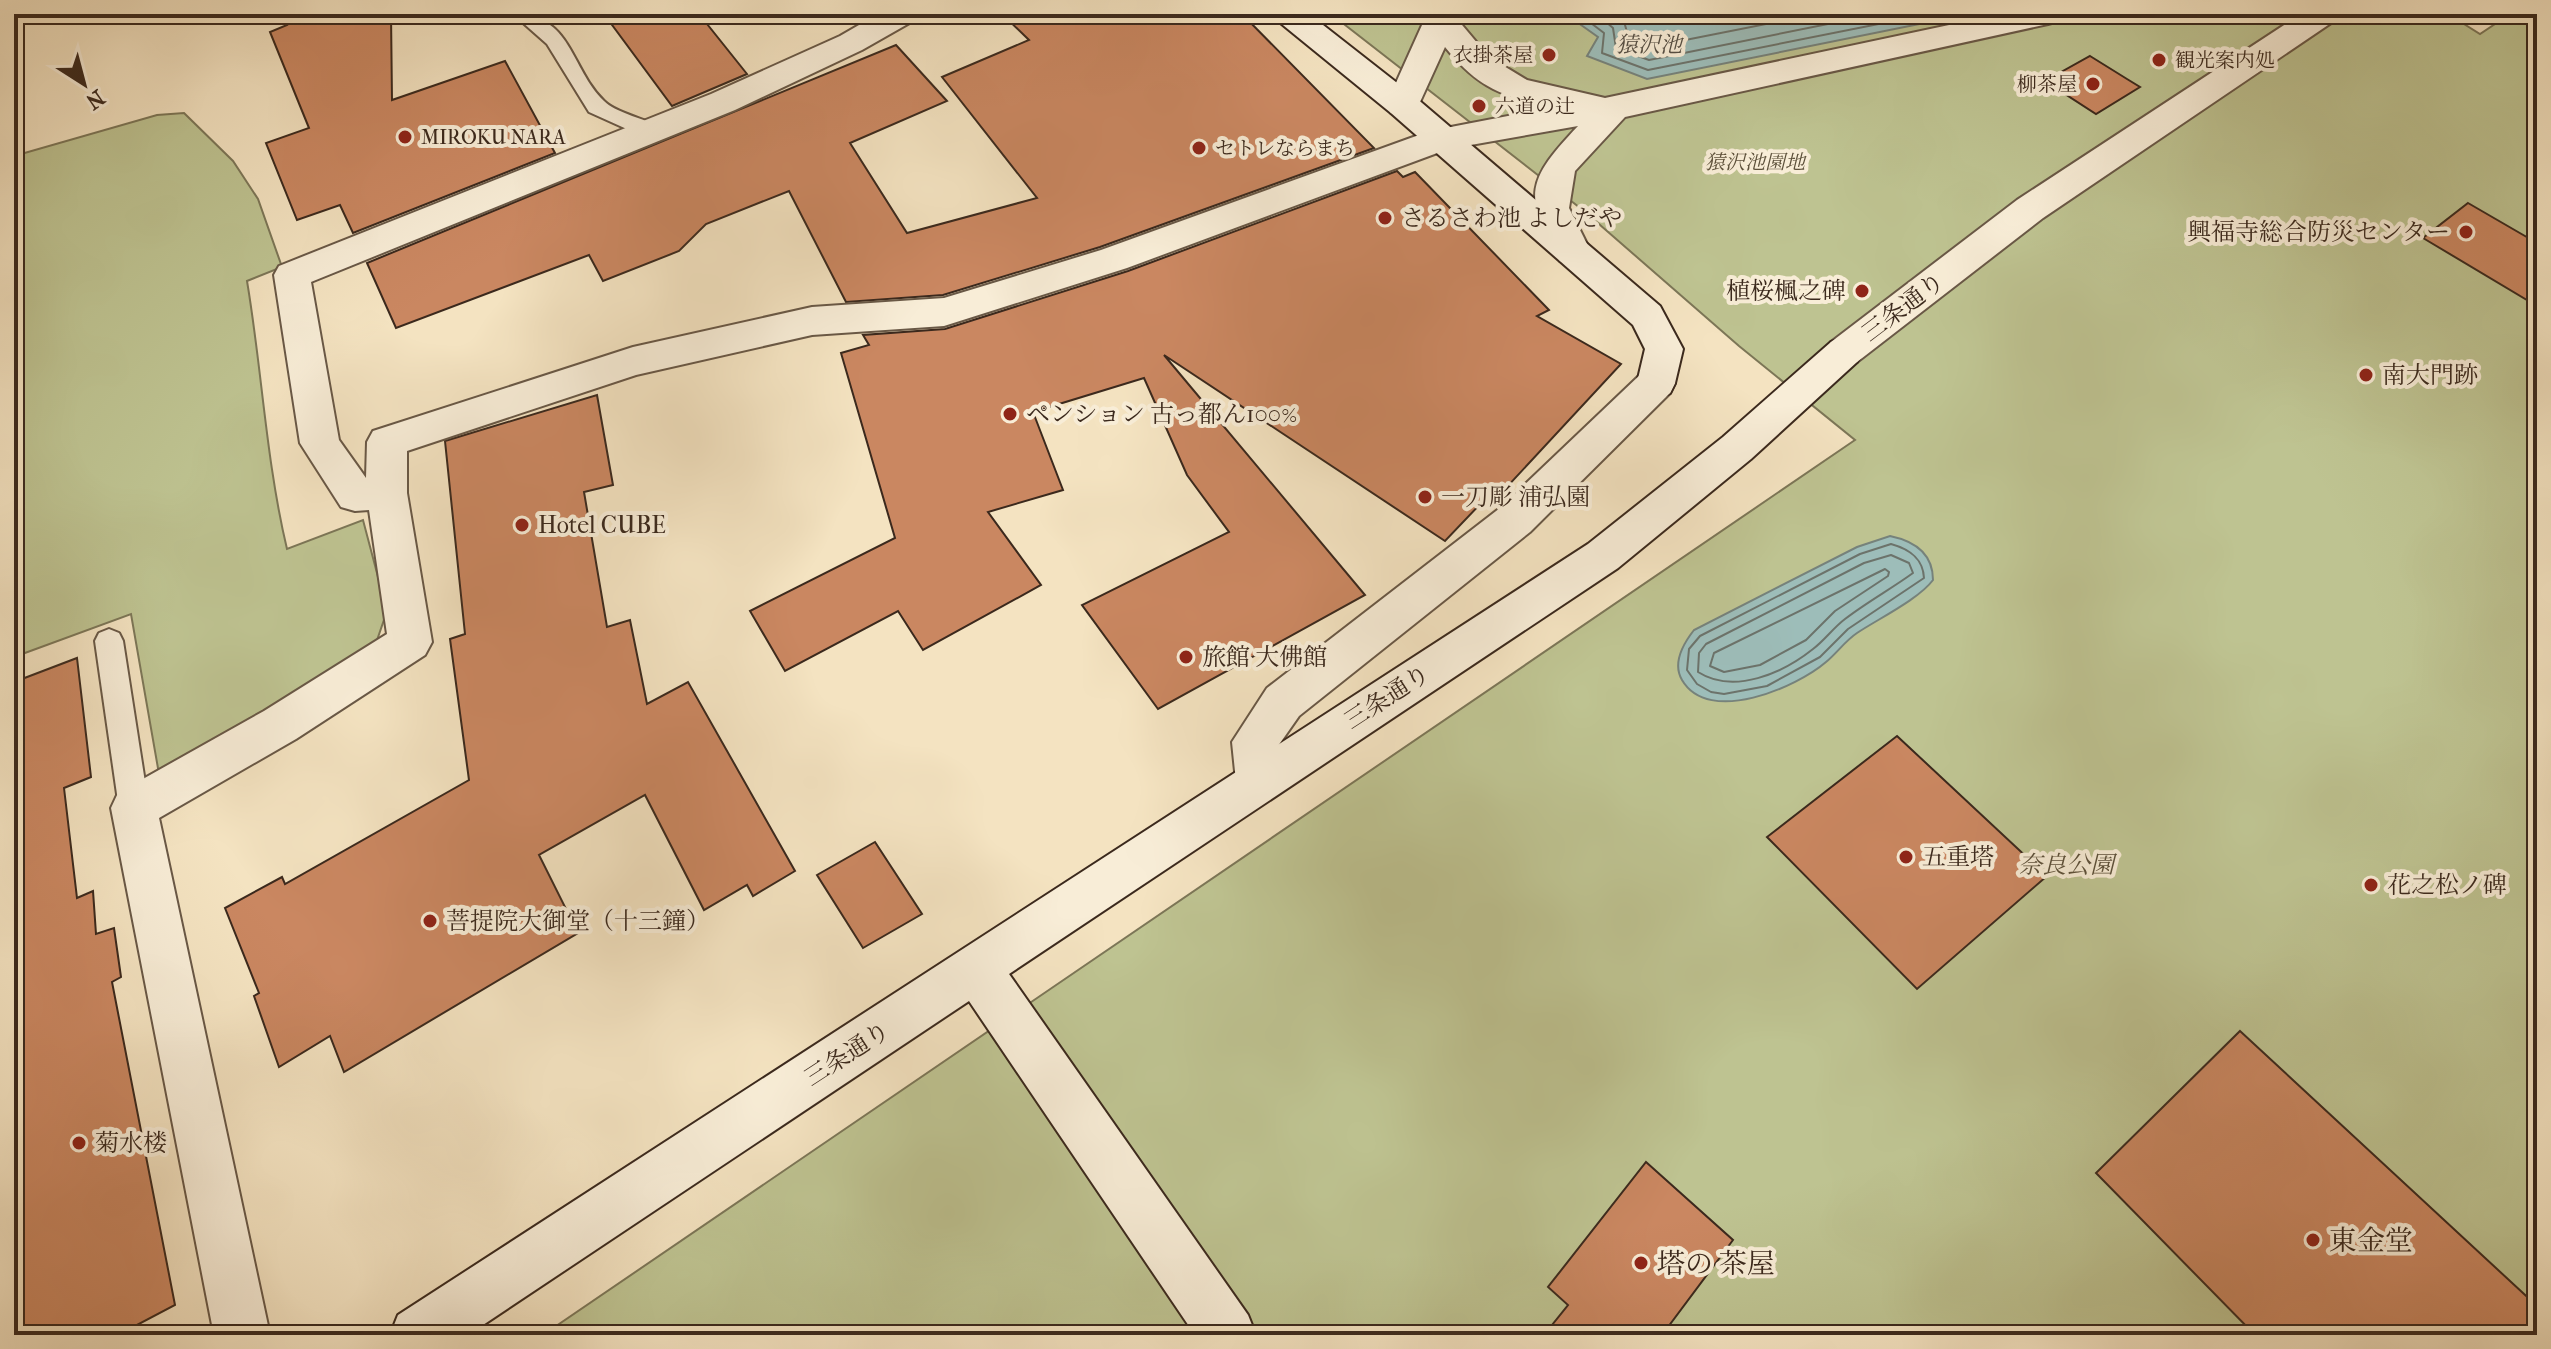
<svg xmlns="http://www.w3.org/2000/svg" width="2551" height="1349" font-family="'IM FELL French Canon','Noto Serif JP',serif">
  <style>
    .green { fill: #bec391; stroke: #7c7657; stroke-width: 2 }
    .water { fill: #9dbdb9; stroke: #76827b; stroke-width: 2 }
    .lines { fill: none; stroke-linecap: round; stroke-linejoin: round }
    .shore { stroke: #6c736b; stroke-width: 2 }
    .building { fill: #ca8761; stroke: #3b291d; stroke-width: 2 }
    .lane-casing { stroke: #695846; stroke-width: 4 }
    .street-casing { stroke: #695846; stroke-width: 4 }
    .secondary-casing { stroke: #3b291d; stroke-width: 4 }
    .lane { fill: #f8edd7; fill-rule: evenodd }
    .street { fill: #f8edd7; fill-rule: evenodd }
    .secondary { fill: #f8edd7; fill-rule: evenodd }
    .poi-dot { fill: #8f2418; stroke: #f8edd7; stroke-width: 3 }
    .labels { text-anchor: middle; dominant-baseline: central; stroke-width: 8; stroke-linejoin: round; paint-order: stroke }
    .far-poi-label { font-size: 20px; fill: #3b291d; stroke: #f8edd7; text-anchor: start }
    .far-park-label { font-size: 20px; font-style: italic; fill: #5c503a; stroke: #f8edd7 }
    .far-water-label { font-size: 22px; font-style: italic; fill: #544e44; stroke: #f8edd7 }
    .poi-label { font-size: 24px; fill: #3b291d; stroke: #f8edd7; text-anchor: start }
    .street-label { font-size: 24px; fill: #3b291d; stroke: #f8edd7 }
    .park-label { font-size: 24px; font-style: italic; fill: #5c503a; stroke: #f8edd7 }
    .near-poi-label { font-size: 28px; fill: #3b291d; stroke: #f8edd7; text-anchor: start }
  </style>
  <rect width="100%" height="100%" fill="#f4e3c1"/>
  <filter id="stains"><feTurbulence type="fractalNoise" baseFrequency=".0025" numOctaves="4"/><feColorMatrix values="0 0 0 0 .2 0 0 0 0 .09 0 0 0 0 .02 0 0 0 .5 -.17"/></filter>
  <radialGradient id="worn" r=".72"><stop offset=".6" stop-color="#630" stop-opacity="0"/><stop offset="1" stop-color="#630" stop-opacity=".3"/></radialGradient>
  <g class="green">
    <polygon points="1331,14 2448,14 2480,34 2510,14 2537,14 2537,1335 543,1335 1855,440 1739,346 1584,211"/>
    <path d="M184 113 233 161 258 199 282 267 247 281C262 370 266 461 287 549L363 520 387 611 375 646 159 774 131 614 14 657V156L157 115Z"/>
  </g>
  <g class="water">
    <polygon points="1969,14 1647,79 1587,56 1598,37 1567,15"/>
    <path d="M1890 536C1914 541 1933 553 1933 580 1919 599 1878 619 1857 633 1845 641 1837 653 1826 662 1797 687 1709 726 1682 680 1672 663 1683 644 1694 630L1857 547Z"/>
  </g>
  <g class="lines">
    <g class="shore">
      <polyline points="1579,14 1604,33 1602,53 1648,70 1929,14"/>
      <polyline points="1597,14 1613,28 1616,48 1649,60 1878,14"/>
      <polyline points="1617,14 1625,25 1629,39 1650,47 1816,14"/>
      <path d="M1891 544C1909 549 1923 558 1924 578L1848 629 1820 657 1767 686 1724 694 1711 692 1697 684 1687 670 1689 649 1700 636 1860 554Z"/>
      <path d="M1891 555 1909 563 1913 573C1891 589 1867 602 1845 619 1833 628 1825 640 1813 649 1783 673 1734 695 1698 672L1699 653 1706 644 1864 563Z"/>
      <polygon points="1885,569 1889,572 1888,576 1835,611 1806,640 1760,665 1724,672 1710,666 1714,653"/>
    </g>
  </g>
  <g class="building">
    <polygon points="281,14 391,14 392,100 505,61 555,153 353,233 340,205 297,220 266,143 309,128 270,32 287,25"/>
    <polygon points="604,14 699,14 747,74 672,106"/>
    <polygon points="1002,14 1242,14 1374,148 1100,247 943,295 846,302 789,191 706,224 679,251 603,281 589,255 396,328 367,263 896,45 947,101 850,143 907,233 1037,198 942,77 1029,40"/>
    <polygon points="2090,56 2127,79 2140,87 2096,114 2045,81"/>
    <polygon points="1397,171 1403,177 1415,172 1549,310 1537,316 1621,364 1492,503 1485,499 1445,541 1164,355 1365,595 1158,709 1082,605 1229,532 1187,475 1144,378 1033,412 1063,490 988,512 1041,585 923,650 898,611 785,671 750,611 895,538 841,353 869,345 863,335 945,329 1128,271"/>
    <polygon points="2468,203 2537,243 2537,306 2423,238"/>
    <polygon points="597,395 613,485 584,492 607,627 630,620 647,704 688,682 795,871 753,896 747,885 704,910 645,795 539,855 578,933 344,1072 330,1036 279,1067 254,996 259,993 225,908 282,877 285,884 469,780 450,639 465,634 445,441"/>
    <polygon points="77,658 91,777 64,788 77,898 93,891 96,934 114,928 121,977 112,982 175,1305 118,1335 14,1335 14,682"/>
    <polygon points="1897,736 2047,876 1917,989 1767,837"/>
    <polygon points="875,842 922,914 863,948 817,875"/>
    <polygon points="2240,1031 2537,1306 2537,1335 2255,1335 2096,1173"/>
    <polygon points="1646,1162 1733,1240 1662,1335 1544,1335 1568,1305 1548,1287"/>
  </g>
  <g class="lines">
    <g class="lane-casing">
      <g id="lane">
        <path d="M513 14C572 14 570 68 604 101 615 112 641 118 656 125L659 130 656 135H640L589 112 547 44Z"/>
        <polygon points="109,629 119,633 123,641 149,808 144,818 134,822 124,818 119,808 95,641 99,633"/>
      </g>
    </g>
    <g class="street-casing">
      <g id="street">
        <path d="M878 14H918L913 21 862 50 735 110 311 282 339 440 366 478 367 442 373 431 633 347 812 307 944 298 1101 250 1430 131 1555 107C1503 97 1479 89 1445 47L1415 113 1403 116 1391 113 1386 105 1427 14H1459L1457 19 1489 57 1527 80 1605 98 2001 14H2064L2059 21 2048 24 1625 117 1575 171 1569 208 1591 252 1586 261 1573 265 1560 261C1522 195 1527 180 1578 126L1448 149 1127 268 944 326 812 335 636 375 407 451V493L432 642 425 655 296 739 159 818 270 1335H214L111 808 118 793 264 711 387 634 369 510 355 511 341 507 300 443 274 275 279 266 711 94 840 36Z"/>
        <polygon points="2301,14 2339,14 2334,21 2043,218 1857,362 1844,366 1831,362 1825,352 1831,342 2017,200"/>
        <polygon points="1656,368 1670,373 1675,383 1670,393 1530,532 1299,716 1278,746 1282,781 1275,796 1259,802 1243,796 1236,781 1232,742 1267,688 1500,508 1642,373"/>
      </g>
    </g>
    <g class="secondary-casing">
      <g id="secondary">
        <polygon points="1273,14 1309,14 1415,97 1660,306 1683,349 1675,383 1670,393 1656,398 1642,393 1637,383 1645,349 1633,325 1391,113 1278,21"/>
        <polygon points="1844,338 1857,342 1863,352 1857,362 1751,459 1618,568 1009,974 1248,1315 1256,1335 1195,1335 969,1001 468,1335 390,1335 398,1315 1588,544 1723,437 1831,342"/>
      </g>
    </g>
    <use href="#lane" class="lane"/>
    <use href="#street" class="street"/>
    <use href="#secondary" class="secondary"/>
  </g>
  <g class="poi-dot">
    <circle cx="1549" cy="55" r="8"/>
    <circle cx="2159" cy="60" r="8"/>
    <circle cx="2093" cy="84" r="8"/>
    <circle cx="1479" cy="106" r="8"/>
    <circle cx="405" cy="137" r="8"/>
    <circle cx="1199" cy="148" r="8"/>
    <circle cx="1385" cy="218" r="8"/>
    <circle cx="2466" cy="232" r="8"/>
    <circle cx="1862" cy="291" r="8"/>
    <circle cx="2366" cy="375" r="8"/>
    <circle cx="1010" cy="414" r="8"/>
    <circle cx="1425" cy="497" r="8"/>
    <circle cx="522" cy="525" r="8"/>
    <circle cx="1186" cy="657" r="8"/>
    <circle cx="1906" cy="857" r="8"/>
    <circle cx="2371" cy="885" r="8"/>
    <circle cx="430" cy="921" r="8"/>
    <circle cx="79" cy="1143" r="8"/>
    <circle cx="2313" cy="1240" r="8"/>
    <circle cx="1641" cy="1263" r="8"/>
  </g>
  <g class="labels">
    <g class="far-poi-label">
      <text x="1533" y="55" text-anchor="end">衣掛茶屋</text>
      <text x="2175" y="60">観光案内処</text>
      <text x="2077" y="84" text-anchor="end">柳茶屋</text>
      <text x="1495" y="106">六道の辻</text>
      <text x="421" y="137">MIROKU NARA</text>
      <text x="1215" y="148">セトレならまち</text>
    </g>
    <g class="far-park-label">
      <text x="1755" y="162">猿沢池園地</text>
    </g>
    <g class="far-water-label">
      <text x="1649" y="45">猿沢池</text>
    </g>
    <g class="poi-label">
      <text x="1401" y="218">さるさわ池 よしだや</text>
      <text x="2450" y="232" text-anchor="end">興福寺総合防災センター</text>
      <text x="1846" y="291" text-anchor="end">植桜楓之碑</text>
      <text x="2382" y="375">南大門跡</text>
      <text x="1026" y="414">ペンション 古っ都ん100%</text>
      <text x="1441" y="497">一刀彫 浦弘園</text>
      <text x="538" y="525">Hotel CUBE</text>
      <text x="1202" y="657">旅館 大佛館</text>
      <text x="1922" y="857">五重塔</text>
      <text x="2387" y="885">花之松ノ碑</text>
      <text x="446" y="921">菩提院大御堂（十三鐘）</text>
      <text x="95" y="1143">菊水楼</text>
    </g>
    <g class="street-label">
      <text transform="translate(1903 307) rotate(-37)">三条通り</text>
      <text transform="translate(1387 697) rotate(-33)">三条通り</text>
      <text transform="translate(847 1054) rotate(-33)">三条通り</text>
    </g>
    <g class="park-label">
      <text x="2066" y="865">奈良公園</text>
    </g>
    <g class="near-poi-label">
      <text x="2329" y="1240">東金堂</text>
      <text x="1657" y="1263">塔の 茶屋</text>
    </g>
  </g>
  <rect width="2551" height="1349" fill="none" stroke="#f4e3c1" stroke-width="48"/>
  <rect x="16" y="16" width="2519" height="1317" fill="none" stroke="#3b291d" stroke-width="4"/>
  <rect x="24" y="24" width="2503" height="1301" fill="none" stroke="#3b291d" stroke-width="2"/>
  <g transform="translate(84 84) rotate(144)" stroke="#f8edd7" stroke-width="6" paint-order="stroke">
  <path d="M0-6L14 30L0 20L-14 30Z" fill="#3b291d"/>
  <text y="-12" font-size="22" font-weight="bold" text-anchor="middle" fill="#3b291d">N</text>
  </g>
  <rect width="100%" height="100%" filter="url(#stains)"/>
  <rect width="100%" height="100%" fill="url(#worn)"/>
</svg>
